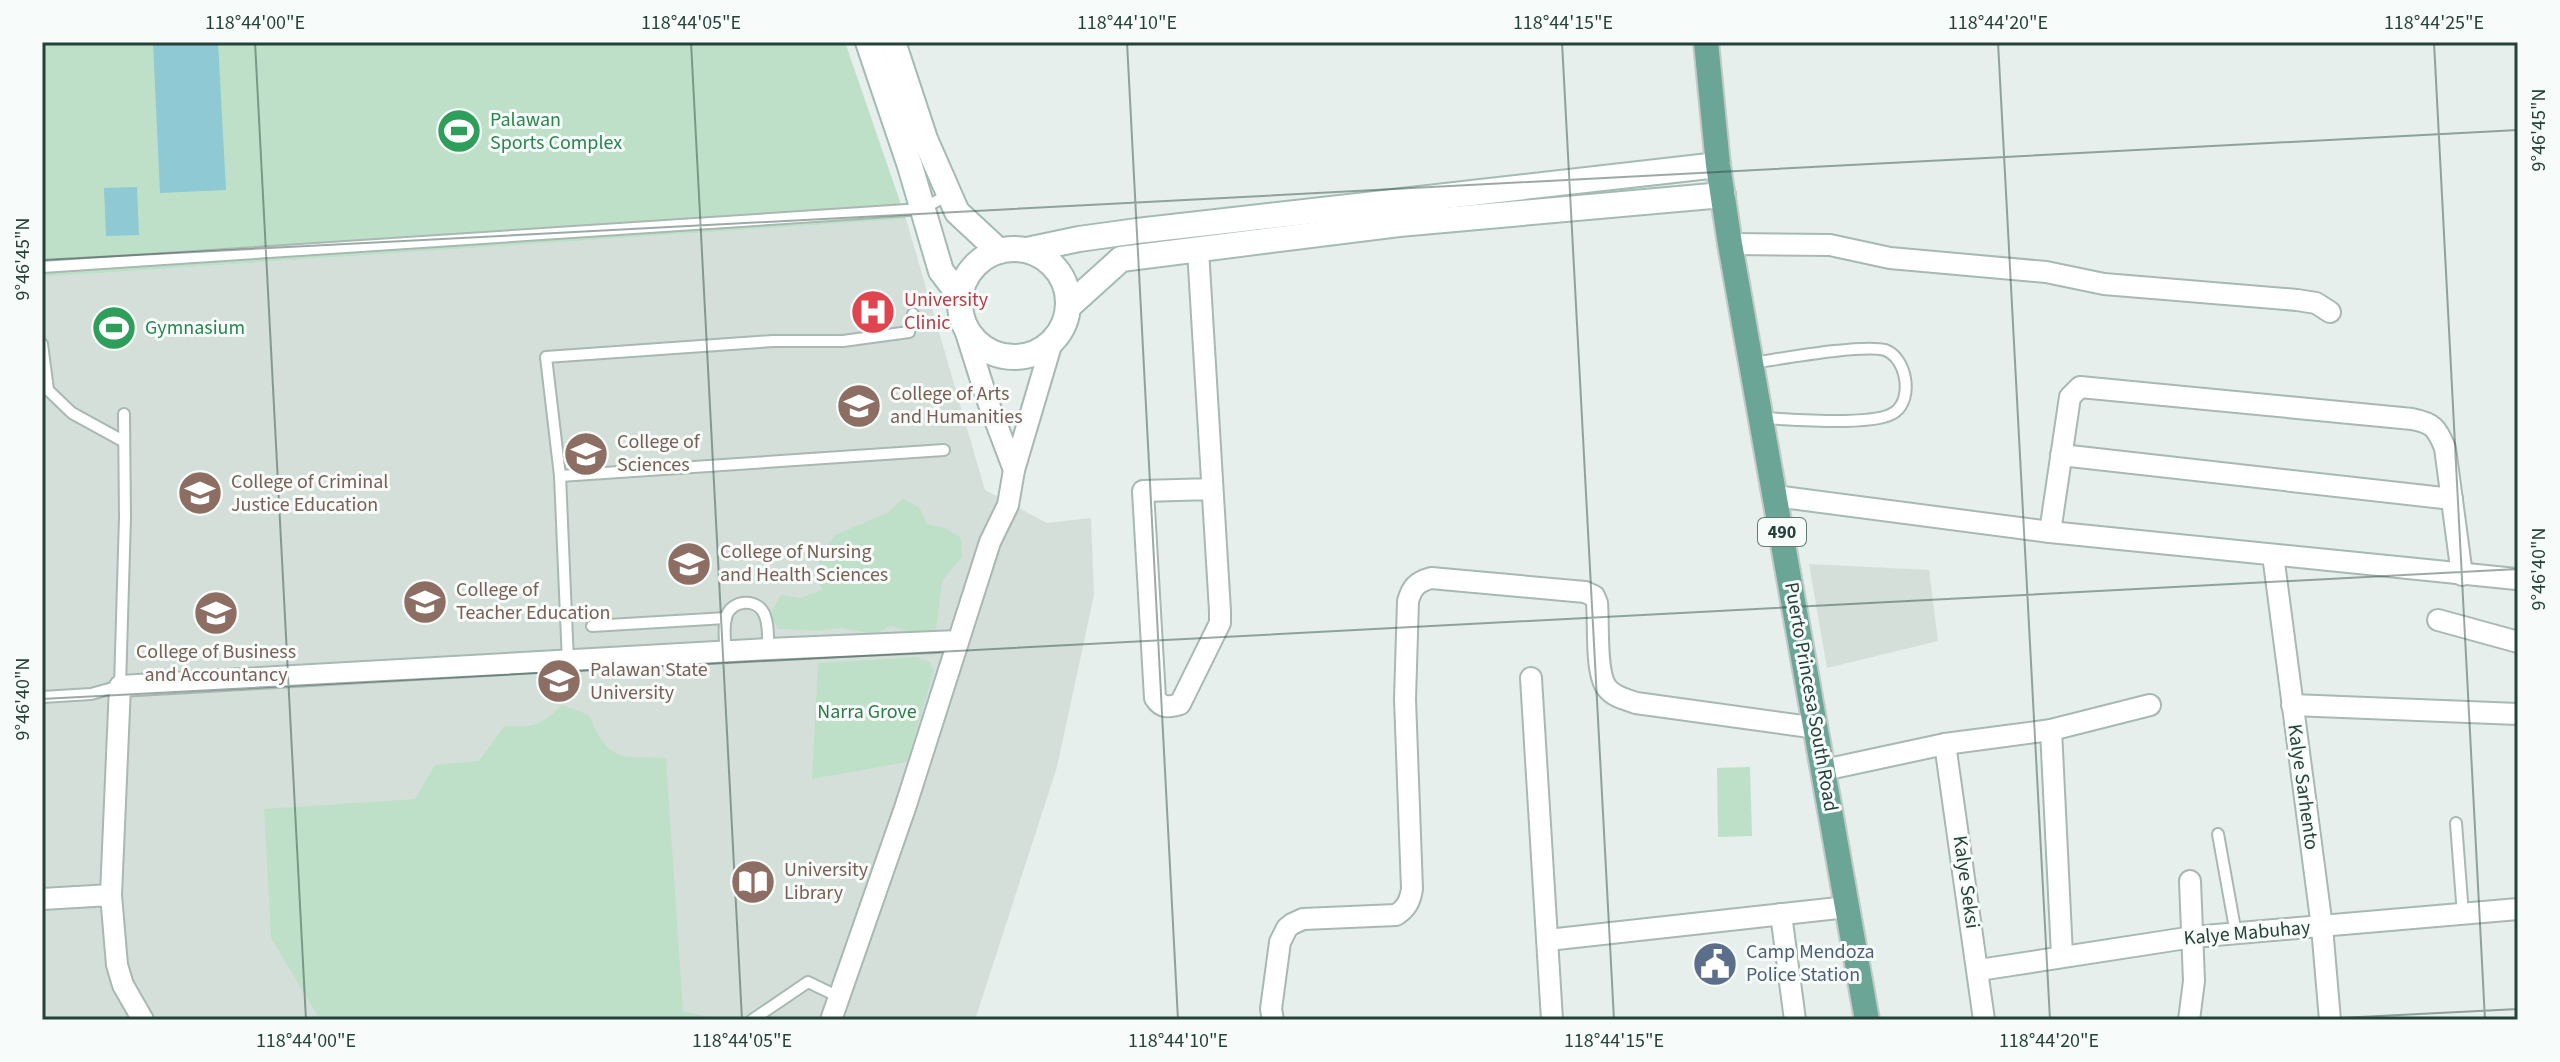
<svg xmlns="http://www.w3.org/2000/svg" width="2560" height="1062" font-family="'Source Sans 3',sans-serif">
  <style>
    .built { fill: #d4dfda }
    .green { fill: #bfe0c8 }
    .water { fill: #8ec9d4 }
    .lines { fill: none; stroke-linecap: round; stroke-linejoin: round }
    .lane-casing { stroke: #a8b8b2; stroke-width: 14 }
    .street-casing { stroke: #a8b8b2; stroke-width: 24 }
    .secondary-casing { stroke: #a4bbb3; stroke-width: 28 }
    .primary-casing { stroke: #c2cac8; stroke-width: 28 }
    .lane { stroke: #fff; stroke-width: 10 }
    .street { stroke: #fff; stroke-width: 20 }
    .secondary { stroke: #fff; stroke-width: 24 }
    .primary { stroke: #6aa596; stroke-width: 24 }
    .ticks { fill: none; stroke: #24423a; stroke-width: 2; stroke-opacity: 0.45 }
    .labels { text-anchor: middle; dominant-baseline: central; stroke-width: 6; stroke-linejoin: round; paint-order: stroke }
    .shield { fill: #f7fbf9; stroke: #637a73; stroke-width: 2 }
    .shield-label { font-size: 18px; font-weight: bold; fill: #24423a }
    .leisure-label { font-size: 20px; fill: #27864d; stroke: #f7fbf9; text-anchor: start }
    .health-label { font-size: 20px; fill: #be3a42; stroke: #f7fbf9; text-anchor: start }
    .education-label { font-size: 20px; fill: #785e54; stroke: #f7fbf9; text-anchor: start }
    .street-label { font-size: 20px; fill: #24423a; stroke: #f7fbf9 }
    .park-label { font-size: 20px; fill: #2d7a4b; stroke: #f7fbf9 }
    .service-label { font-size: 20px; fill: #4e5e75; stroke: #f7fbf9; text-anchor: start }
    .neatline { fill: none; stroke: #24423a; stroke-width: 3 }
    .ticks-label { font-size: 20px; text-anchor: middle; fill: #24423a }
  </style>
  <rect width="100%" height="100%" fill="#e6efeb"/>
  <g class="built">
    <polygon points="906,219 985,490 1047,523 1091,518 1094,595 1057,767 975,1020 42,1020 42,277"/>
    <polygon points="1809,564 1929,570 1938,641 1827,668"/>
  </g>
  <g class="green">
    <polygon points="42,42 845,42 906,219 42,277"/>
    <polygon points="903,499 919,507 927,524 947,529 961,538 962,557 942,581 936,630 916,635 892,626 874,634 842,628 816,631 778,629 770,614 781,595 800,598 822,590 816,576 821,555 835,535 887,513"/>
    <polygon points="916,657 929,662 934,670 907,762 812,779 818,663"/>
    <path d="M562 705 589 715C609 763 619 756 666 758L683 1011 721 1020H320L271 938 264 809 415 799 435 765 479 761 504 726C535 727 539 727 562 705Z"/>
    <polygon points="1750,767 1752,836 1718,837 1717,768"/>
  </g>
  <g class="water">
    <polygon points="218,42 226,190 160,193 153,43"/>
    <polygon points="137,187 139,235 106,236 104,188"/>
  </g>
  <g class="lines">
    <g class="lane-casing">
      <g id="lane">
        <polyline points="42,267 922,209 948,195"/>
        <polyline points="42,344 48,390 72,413 123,441"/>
        <path d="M1752 363C1780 359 1862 344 1885 350 1906 357 1914 398 1895 412 1876 427 1790 419 1762 418"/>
        <polyline points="560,476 944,450"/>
        <polyline points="592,626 726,618"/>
        <path d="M726 652C725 641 723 629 726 618 730 599 759 597 765 616 769 626 768 639 768 649"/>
        <polyline points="568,662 560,476 546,357 773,341 843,341 909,332 913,314"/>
        <polyline points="42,697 91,694 120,686 125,517 124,414"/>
        <polyline points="2456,823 2463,915"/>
        <polyline points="2218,834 2236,934"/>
        <polyline points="752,1020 808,982 839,997"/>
      </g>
    </g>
    <g class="street-casing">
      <g id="street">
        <polyline points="1730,244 1830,245 1890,258 2046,272 2104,284 2297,300 2316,303 2330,312"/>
        <path d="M1198 250 1220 611V623L1180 704C1169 707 1162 709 1155 698L1143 491 1212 489"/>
        <polyline points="961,317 987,399 1014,470"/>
        <polyline points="2061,455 2452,499"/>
        <polyline points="1775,496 2050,532 2516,579"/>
        <path d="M2050 532 2070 397 2080 387 2412 419C2433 423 2437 428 2445 448L2462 575"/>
        <polyline points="2273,555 2322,927 2330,1020"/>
        <polyline points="2438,620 2518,642"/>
        <polyline points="1531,678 1552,1020"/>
        <polyline points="2292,705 2518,714"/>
        <polyline points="2051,730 2062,955"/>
        <polyline points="1945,744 1984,1020"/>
        <polyline points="1824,770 1945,744 2051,730 2150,705"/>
        <polyline points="111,895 120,686 768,649 958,641"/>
        <polyline points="42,899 111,895 117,965 123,985 143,1020"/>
        <polyline points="1781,914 1795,1020"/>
        <polyline points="1548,940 1847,907"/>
        <polyline points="1979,970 2193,937 2518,909"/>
        <polyline points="831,1020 905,808 990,542 1008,505 1014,470 1052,342"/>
        <path d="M1273 1020 1271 1009 1280 942 1287 928 1292 924 1303 919 1396 915C1407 908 1410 901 1412 889L1405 699 1408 601C1412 587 1417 582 1431 578L1585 592 1594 596 1597 603C1599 623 1595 673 1607 688 1614 697 1625 699 1636 703L1817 728"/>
        <polyline points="2189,1020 2194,981 2190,881"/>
      </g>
    </g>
    <g class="secondary-casing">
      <g id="secondary">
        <polyline points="868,42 910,166 941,271 960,296"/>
        <polyline points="893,42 925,139 957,212 999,251"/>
        <circle cx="1014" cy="303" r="54"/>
        <polyline points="1027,250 1079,239 1137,231 1718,165"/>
        <polyline points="1069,306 1121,259 1399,224 1723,195"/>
      </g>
    </g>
    <g class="primary-casing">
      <polyline id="primary" points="1706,42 1718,165 1730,244 1867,1020"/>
    </g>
    <use href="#lane" class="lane"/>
    <use href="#street" class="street"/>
    <use href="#secondary" class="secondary"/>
    <use href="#primary" class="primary"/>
  </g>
  <path class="ticks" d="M255 42 306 1020M691 42 742 1020M1127 42 1178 1020M1562 42 1614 1020M1998 42 2050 1020M2434 42 2485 1020M42 260 2518 130M42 699 2518 569M2300 1020 2518 1009"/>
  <defs>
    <g id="stadium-disc" transform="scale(2.3)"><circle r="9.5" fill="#2e9e5b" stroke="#f7fbf9"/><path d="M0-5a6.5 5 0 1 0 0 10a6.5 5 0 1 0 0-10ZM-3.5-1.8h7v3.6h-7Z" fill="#fff"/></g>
    <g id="hospital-disc" transform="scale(2.3)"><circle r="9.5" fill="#e0444e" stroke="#f7fbf9"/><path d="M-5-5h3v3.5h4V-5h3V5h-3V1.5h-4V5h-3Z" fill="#fff"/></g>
    <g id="university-disc" transform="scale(2.3)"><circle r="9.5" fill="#8d6e63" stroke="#f7fbf9"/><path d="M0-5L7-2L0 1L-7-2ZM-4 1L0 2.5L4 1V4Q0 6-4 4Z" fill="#fff"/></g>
    <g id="library-disc" transform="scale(2.3)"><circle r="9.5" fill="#8d6e63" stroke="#f7fbf9"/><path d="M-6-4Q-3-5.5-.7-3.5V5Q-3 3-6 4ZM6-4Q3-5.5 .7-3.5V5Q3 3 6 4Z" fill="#fff"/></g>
    <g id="civic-disc" transform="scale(2.3)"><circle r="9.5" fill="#5c6f8a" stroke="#f7fbf9"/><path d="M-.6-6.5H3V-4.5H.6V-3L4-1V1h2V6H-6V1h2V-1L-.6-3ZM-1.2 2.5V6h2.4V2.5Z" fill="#fff"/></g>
  </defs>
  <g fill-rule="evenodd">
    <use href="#stadium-disc" x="459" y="131"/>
    <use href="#hospital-disc" x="873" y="312"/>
    <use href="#stadium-disc" x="114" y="328"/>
    <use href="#university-disc" x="859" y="406"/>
    <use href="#university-disc" x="586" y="454"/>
    <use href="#university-disc" x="200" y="493"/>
    <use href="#university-disc" x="689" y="564"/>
    <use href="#university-disc" x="425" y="602"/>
    <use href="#university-disc" x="216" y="613"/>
    <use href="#university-disc" x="559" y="681"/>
    <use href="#library-disc" x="753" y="882"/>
    <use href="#civic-disc" x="1715" y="964"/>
  </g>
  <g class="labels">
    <rect class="shield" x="1758" y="518" width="48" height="28" rx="6"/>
    <g class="shield-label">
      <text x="1782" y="532">490</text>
    </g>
    <g class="leisure-label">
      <text x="490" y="120">Palawan<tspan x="490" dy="23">Sports Complex</tspan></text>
      <text x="145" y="328">Gymnasium</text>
    </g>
    <g class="health-label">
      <text x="904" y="300">University<tspan x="904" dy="23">Clinic</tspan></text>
    </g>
    <g class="education-label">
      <text x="890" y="394">College of Arts<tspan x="890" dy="23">and Humanities</tspan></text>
      <text x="617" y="442">College of<tspan x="617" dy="23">Sciences</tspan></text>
      <text x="231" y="482">College of Criminal<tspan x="231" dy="23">Justice Education</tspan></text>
      <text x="720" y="552">College of Nursing<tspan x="720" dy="23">and Health Sciences</tspan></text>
      <text x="456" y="590">College of<tspan x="456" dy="23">Teacher Education</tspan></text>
      <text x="216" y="652" text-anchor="middle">College of Business<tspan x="216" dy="23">and Accountancy</tspan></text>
      <text x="590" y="670">Palawan State<tspan x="590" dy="23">University</tspan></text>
      <text x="784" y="870">University<tspan x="784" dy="23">Library</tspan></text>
    </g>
    <g class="street-label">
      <text transform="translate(1811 697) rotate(80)">Puerto Princesa South Road</text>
      <text transform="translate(2303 787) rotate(82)">Kalye Sarhento</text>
      <text transform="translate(1966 882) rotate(82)">Kalye Seksi</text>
      <text transform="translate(2247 933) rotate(-5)">Kalye Mabuhay</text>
    </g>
    <g class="park-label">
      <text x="867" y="712">Narra Grove</text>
    </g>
    <g class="service-label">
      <text x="1746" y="952">Camp Mendoza<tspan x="1746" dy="23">Police Station</tspan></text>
    </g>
  </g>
  <rect width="2560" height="1062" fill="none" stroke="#f7fbf9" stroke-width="88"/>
  <rect x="44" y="44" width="2472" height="974" class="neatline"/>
  <g class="ticks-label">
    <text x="255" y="29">118°44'00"E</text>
    <text x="691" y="29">118°44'05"E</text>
    <text x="1127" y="29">118°44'10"E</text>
    <text x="1563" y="29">118°44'15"E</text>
    <text x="1998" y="29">118°44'20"E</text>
    <text x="2434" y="29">118°44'25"E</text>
    <text transform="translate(2538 130) rotate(-90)" y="7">9°46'45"N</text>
    <text transform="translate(22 259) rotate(-90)" y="7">9°46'45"N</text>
    <text transform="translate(2538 569) rotate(-90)" y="7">9°46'40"N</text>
    <text transform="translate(22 699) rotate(-90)" y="7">9°46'40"N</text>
    <text x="306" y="1047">118°44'00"E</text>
    <text x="742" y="1047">118°44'05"E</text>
    <text x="1178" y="1047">118°44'10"E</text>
    <text x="1614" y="1047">118°44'15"E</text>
    <text x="2049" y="1047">118°44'20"E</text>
  </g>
</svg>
